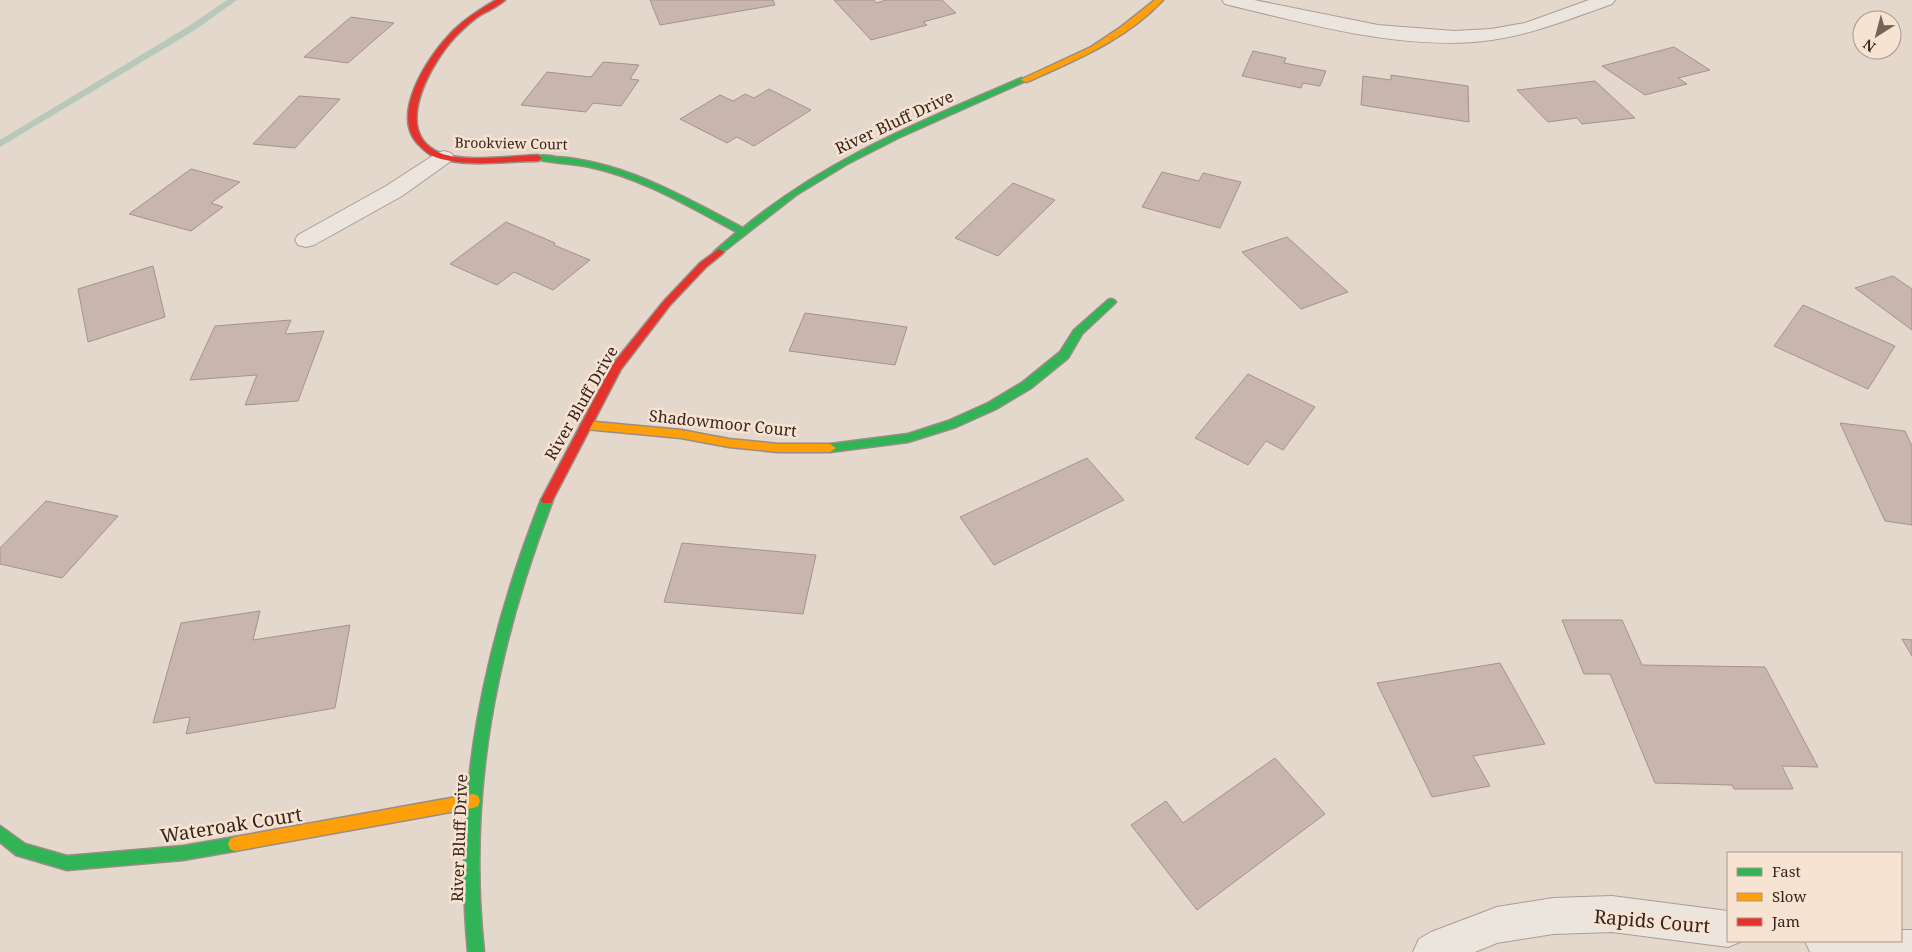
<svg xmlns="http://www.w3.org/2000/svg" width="1912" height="952" font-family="'Noto Serif',serif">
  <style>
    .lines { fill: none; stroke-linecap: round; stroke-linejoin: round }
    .stream { fill: #b7c9ba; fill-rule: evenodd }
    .building { fill: #c8b5ad; stroke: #a5938b }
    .street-casing { stroke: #aa9e95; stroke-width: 2 }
    .fast-casing { stroke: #998d85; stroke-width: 3 }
    .slow-casing { stroke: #998d85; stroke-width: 3 }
    .jam-casing { stroke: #998d85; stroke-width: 3 }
    .street { fill: #ece5de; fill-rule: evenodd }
    .fast { fill: #30b455; fill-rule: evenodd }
    .slow { fill: #ff9f0a; fill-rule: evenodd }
    .jam { fill: #e5322d; fill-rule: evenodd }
    .labels { text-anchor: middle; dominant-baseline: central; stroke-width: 5; stroke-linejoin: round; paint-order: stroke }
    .far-street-label { font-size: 14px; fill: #39241d; stroke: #f7e3d1 }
    .street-label { font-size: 16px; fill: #39241d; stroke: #f7e3d1 }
    .near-street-label { font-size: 19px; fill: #39241d; stroke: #f7e3d1 }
  </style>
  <rect width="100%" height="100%" fill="#e4d8cc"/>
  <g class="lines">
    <polygon class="stream" points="227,0 237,0 195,30 0,147 0,140 189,26"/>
  </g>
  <g class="building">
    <polygon points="650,0 773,0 775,5 660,25"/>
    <polygon points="834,0 874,0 876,3 886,0 942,0 956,13 923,22 927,25 871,40"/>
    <polygon points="351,17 394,23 348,63 304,57"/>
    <polygon points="1674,47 1710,70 1678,78 1687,84 1645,95 1602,66"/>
    <polygon points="1253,51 1286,58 1284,63 1326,71 1320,86 1303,83 1301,88 1242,76"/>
    <polygon points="603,62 639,65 630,79 639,80 621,106 593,103 586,112 521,105 547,72 591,77"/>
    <polygon points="1391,75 1468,86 1469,122 1361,105 1363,76 1391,80"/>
    <polygon points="1595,81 1635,118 1582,124 1577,118 1548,122 1517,90"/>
    <polygon points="769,89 811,110 754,146 737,137 727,143 680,119 720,95 733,101 745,94 754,98"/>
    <polygon points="299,96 340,99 295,148 253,144"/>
    <polygon points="191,169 240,182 211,203 223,207 191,231 129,214"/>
    <polygon points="1162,172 1199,181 1203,173 1241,182 1220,228 1142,207"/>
    <polygon points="1013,183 1055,200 998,256 955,238"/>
    <polygon points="506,222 555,243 554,245 590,260 553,290 514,272 497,285 450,264"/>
    <polygon points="1287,237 1348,292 1301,309 1242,252"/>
    <polygon points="153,266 165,317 88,342 78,289"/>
    <polygon points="1893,276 1912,289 1912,330 1855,288"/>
    <polygon points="1803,305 1895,346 1868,389 1774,346"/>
    <polygon points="805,313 907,327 895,365 789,351"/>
    <polygon points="291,320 285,334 324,331 298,401 245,405 257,375 190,380 215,326"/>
    <polygon points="1248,374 1315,407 1283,450 1266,441 1248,465 1195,438"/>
    <polygon points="1840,423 1905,431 1912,446 1912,525 1885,521"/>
    <polygon points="1087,458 1124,500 994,565 960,517"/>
    <polygon points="46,501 118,516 62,578 0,564 0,548"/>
    <polygon points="682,543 816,555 803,614 664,602"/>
    <polygon points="260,611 253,640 350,625 335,708 186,734 190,717 153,723 181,623"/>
    <polygon points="1562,620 1622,620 1642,665 1765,667 1818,767 1782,766 1793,789 1734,789 1732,785 1655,783 1610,674 1584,674"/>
    <polygon points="1902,639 1912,640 1912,656"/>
    <polygon points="1500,663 1545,744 1473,756 1490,786 1432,797 1377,683"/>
    <polygon points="1275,758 1325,814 1197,910 1131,825 1166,801 1183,823"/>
  </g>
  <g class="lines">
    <g class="street-casing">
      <g id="street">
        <path d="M1222 0H1254L1378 25 1454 31 1491 29 1525 23 1589 0H1615L1612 4C1572 18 1534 34 1492 40 1406 52 1308 24 1225 4Z"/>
        <polygon points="444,151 451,153 454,157 451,161 402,196 314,245 306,247 298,245 295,240 298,235 386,186 437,153"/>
        <polygon points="1612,896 1728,911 1728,941 1742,941 1728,947 1612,932 1553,934 1497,943 1475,952 1413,952 1419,939 1431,932 1497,907 1553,898"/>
        <polygon points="1901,930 1912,930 1912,952 1810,952 1805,941 1901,941"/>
      </g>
    </g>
    <g class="fast-casing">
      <g id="fast">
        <path d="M1021 78 1028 80 898 138 847 164 796 195 719 255 714 252 716 250 737 232C690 207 642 178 590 167 579 164 539 162 534 158 539 154 549 156 556 157 623 161 684 197 743 228 829 157 921 122 1021 78Z"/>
        <polygon points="1111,299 1114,300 1116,302 1114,304 1082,334 1068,358 1031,388 996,409 956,427 908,442 830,452 824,448 830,444 908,434 948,421 988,403 1023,382 1060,352 1074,330 1108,300"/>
        <path d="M547 495 551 497 553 500C496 647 467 794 484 952H468C453 794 483 647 541 500L543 497Z"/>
        <polygon points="0,826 25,844 67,856 183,846 235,837 240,839 242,844 240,849 235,851 183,860 67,870 16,855 0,842"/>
      </g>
    </g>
    <g class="slow-casing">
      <g id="slow">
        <path d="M1155 0H1163C1126 40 1075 60 1027 82L1020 80 1091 47 1121 27Z"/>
        <polygon points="585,421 681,430 729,439 778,444 830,444 836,448 830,452 778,452 729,447 681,438 585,429 580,425"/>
        <polygon points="473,794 478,796 480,801 478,806 473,808 235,851 230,849 228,844 230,839 235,837"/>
      </g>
    </g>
    <g class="jam-casing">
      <g id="jam">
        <path d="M496 0H505C498 6 490 10 482 14 472 20 464 28 456 36 432 61 390 132 440 153 466 163 509 156 538 155L542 158 538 161C505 161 467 168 435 157 427 154 423 149 417 143 391 113 428 57 450 34 463 20 479 10 496 0Z"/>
        <polygon points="719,249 724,252 722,254 706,267 670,305 621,369 551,503 543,503 541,500 613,364 664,301 700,263"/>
      </g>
    </g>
    <use href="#street" class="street"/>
    <use href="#fast" class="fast"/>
    <use href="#slow" class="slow"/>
    <use href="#jam" class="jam"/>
  </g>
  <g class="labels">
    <g class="far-street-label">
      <text transform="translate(511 143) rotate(1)">Brookview Court</text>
    </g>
    <g class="street-label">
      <text transform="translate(894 122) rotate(-25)">River Bluff Drive</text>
      <text transform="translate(581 403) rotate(-60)">River Bluff Drive</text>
      <text transform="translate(723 423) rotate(6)">Shadowmoor Court</text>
      <text transform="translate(459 838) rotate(-88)">River Bluff Drive</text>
    </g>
    <g class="near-street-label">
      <text transform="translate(231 825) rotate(-9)">Wateroak Court</text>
      <text transform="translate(1652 921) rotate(5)">Rapids Court</text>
    </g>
  </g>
  <rect x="1727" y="852" width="175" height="90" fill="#f7e3d1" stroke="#ab9789"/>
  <rect x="1737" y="868" width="25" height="8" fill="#30b455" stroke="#ab9789"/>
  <text x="1772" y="877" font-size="15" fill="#39241d">Fast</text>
  <rect x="1737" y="893" width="25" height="8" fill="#ff9f0a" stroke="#ab9789"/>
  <text x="1772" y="902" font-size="15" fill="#39241d">Slow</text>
  <rect x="1737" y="918" width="25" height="8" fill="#e5322d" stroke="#ab9789"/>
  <text x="1772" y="927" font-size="15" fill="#39241d">Jam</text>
  <g transform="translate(1877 35) rotate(216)"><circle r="24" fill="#f7e3d1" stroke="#ab9789"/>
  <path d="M0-4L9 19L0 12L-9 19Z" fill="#75635a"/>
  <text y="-8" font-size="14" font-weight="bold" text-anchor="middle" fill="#39241d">N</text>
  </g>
</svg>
